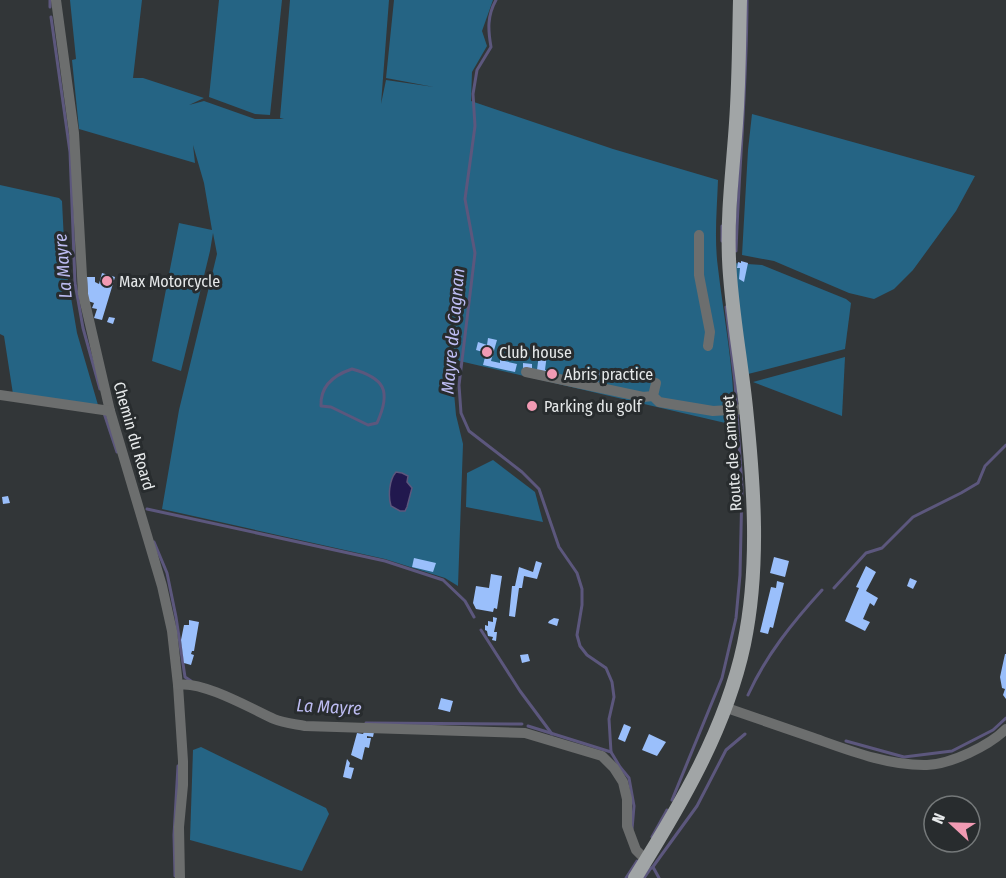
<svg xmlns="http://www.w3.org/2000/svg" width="1006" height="878" font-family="'Fira Sans Condensed',sans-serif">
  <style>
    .green { fill: #256484 }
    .water { fill: #21184e; stroke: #5c577d; stroke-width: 1.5 }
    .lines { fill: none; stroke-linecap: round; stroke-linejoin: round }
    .stream { stroke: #5c577d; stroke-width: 3 }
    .building { fill: #9abffb }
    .minor { stroke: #6c6e6e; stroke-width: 10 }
    .major { stroke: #a1a5a6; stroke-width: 14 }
    .poi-dot { fill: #f19ab3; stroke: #282c2e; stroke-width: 2 }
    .labels { text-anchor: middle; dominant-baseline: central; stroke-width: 6; stroke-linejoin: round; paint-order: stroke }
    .poi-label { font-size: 16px; fill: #e6e9ea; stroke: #282c2e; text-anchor: start }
    .street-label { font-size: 16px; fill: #e6e9ea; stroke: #282c2e }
    .water-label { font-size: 18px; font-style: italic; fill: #bdbcf2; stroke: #282c2e }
  </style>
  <rect width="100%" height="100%" fill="#323638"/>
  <g class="green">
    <path d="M70 0H142L133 78H143L204 98 189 105 204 101 255 119H284L280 118 290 0H389L381 104 386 80 434 87 386 78 394 0H493L482 31 487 46 472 72 471 101 613 149 718 180C717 209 714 239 718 268 724 320 735 372 734 425L451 359 456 415 463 444 458 586 445 578 385 559 162 509 179 410 217 254 213 233 210 251 181 371 152 361 179 223 212 230 204 183 193 145 195 163 79 129 72 60 76 59Z"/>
    <polygon points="219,0 282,0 270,115 255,114 209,97"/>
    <polygon points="752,114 975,176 956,211 913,270 894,289 874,299 849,293 774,261 742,255 748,150"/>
    <polygon points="0,185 59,198 62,201 65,262 77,333 98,405 13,394 4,336 0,334"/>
    <polygon points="733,263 762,265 846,299 851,303 845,349 748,374"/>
    <polygon points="845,357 842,416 753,382"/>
    <polygon points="493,460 535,492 543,522 466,507 467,473"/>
    <polygon points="201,747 326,808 329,814 302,871 190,840 193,750"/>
  </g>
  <path class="water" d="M396 472 402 473 408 476 407 482 412 488 407 507 405 511H400L391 506C388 496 389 480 396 472Z"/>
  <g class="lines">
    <g class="stream">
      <polyline points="50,0 50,7"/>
      <path d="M496 0C487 16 488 30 491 47L477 70 473 94 475 126 465 199 475 253 459 385 461 413 469 431 522 472 539 489 559 547 577 573 582 589V605L577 635 580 646 587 655 606 668 612 682 614 697 609 719 611 752 620 767 629 778 634 806 632 829"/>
      <polyline points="51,17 70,152 75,283 83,328 100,389"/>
      <polyline points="722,241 722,226"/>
      <path d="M736 251C739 167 747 84 747 0"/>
      <path d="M352 369C384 378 392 390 377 423L368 425 331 407 321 406C320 386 334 375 352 369Z"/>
      <polyline points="104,413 117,452"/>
      <polyline points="147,509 385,561 443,580 465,601 474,617"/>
      <polyline points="154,542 167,573 176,617 185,677 191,681"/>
      <polyline points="834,588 866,553 882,548 913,517 961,493 978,483 985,466 1006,445"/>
      <polyline points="481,630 520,691 552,734"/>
      <path d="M748 695C766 655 793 622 822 590"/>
      <polyline points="366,723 522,724"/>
      <polyline points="528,726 611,752"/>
      <polyline points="846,741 904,757 952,751 993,730 1006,718"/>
      <polyline points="672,800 722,678 736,618 740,575 742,487 735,382 726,307"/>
      <polyline points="652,837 667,810"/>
      <polyline points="653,867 659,878"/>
      <polyline points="652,868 697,806 726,750 745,734"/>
      <polyline points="175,876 174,835 178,766"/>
      <polyline points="626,878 637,861"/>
      <polyline points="644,878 651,868"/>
    </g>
  </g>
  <g class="building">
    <polygon points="741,261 748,263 744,282 739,279 740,268 737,268 738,262 741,263"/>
    <polygon points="102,273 115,277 102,320 94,318 97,309 92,308 94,303 88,301 87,277 95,277 95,282 99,284"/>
    <polygon points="109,317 115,318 113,324 107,322"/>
    <polygon points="488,338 497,340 491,361 500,363 500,360 517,364 515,372 483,365 486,353 476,350 478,342 487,345"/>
    <polygon points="539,354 547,354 545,370 559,373 558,378 537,370"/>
    <polygon points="523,363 532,364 532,369 523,368"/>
    <polygon points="566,368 600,372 598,383 569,378 565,374"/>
    <polygon points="8,496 10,503 3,504 2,497"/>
    <polygon points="774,557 789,561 785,577 770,573"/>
    <polygon points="414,558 436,563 433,572 412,567"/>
    <polygon points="536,561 542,563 537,579 524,576 522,588 519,588 515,617 509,616 512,586 515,586 519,567 533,572"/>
    <polygon points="866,566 876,572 866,591 878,598 874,606 870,603 863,619 870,622 865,631 845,621 859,588 856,587"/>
    <polygon points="491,574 502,576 497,609 494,608 493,612 476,609 473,603 476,586 489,588"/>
    <polygon points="910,578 917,581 913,589 907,586"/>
    <polygon points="777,581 784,583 773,628 770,627 768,634 760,632 771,587 776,588"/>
    <polygon points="493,617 497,618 494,632 497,632 496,641 492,640 493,637 488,636 487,631 485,630 485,625 488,626 488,621 493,622"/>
    <polygon points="554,618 559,619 557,626 548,623 549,621"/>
    <polygon points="189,620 199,622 194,651 192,651 191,654 194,655 191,665 184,663 181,640 184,625 189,625"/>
    <polygon points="528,654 530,661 522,663 520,655"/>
    <polygon points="1005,654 1006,654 1006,699 1003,695 1005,689 1002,688 1000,677"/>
    <polygon points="441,698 453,701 450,712 438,709"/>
    <polygon points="624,724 631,727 625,742 618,739"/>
    <polygon points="365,730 374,732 373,737 367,736 367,738 371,738 369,748 365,747 362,760 351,755 357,733 363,734"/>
    <polygon points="649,734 666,742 657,756 642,750"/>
    <polygon points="347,759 350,763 349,767 354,768 351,779 343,777"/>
  </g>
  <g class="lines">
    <g class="minor">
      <polyline points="56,0 74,133 83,294 110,411 162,586 172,631 178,685 183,761 183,785 179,827 180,878"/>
      <polyline points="699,235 699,275 710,332 708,346"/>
      <polyline points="526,372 643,397 653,396"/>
      <polyline points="656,383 653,396 659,402 713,411 746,409"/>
      <polyline points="0,395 110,411"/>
      <path d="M178 685C201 680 252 709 274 719 283 723 295 724 305 726L525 733 602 756 614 768 623 782 627 799V826L636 850 646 860"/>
      <path d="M724 707C753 717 782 727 811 737 848 750 888 766 927 765 951 764 989 746 1006 729"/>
    </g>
    <path class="major" d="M635 878C680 806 726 729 744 644 760 567 754 486 746 408 741 359 731 309 729 259 727 214 733 168 736 123 739 82 739 41 740 0"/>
  </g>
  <g class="poi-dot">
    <circle cx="107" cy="281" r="6"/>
    <circle cx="487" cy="352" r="6"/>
    <circle cx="552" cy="374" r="6"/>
    <circle cx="532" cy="406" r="6"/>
  </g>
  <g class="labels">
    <g class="poi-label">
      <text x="119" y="281">Max Motorcycle</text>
      <text x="499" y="352">Club house</text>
      <text x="564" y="374">Abris practice</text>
      <text x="544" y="406">Parking du golf</text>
    </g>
    <g class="street-label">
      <text transform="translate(134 436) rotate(74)">Chemin du Roard</text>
      <text transform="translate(732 453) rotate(-94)">Route de Camaret</text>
    </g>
    <g class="water-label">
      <text transform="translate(63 266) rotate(-95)">La Mayre</text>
      <text transform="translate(453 331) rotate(-85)">Mayre de Cagnan</text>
      <text transform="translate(329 707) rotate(3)">La Mayre</text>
    </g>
  </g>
  <g transform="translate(952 824) rotate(292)"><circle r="28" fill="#282c2e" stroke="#747879" stroke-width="1.5"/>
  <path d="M0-4.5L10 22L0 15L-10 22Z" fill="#f19ab3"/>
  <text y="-9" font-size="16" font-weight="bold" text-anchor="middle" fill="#e6e9ea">N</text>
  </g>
</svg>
